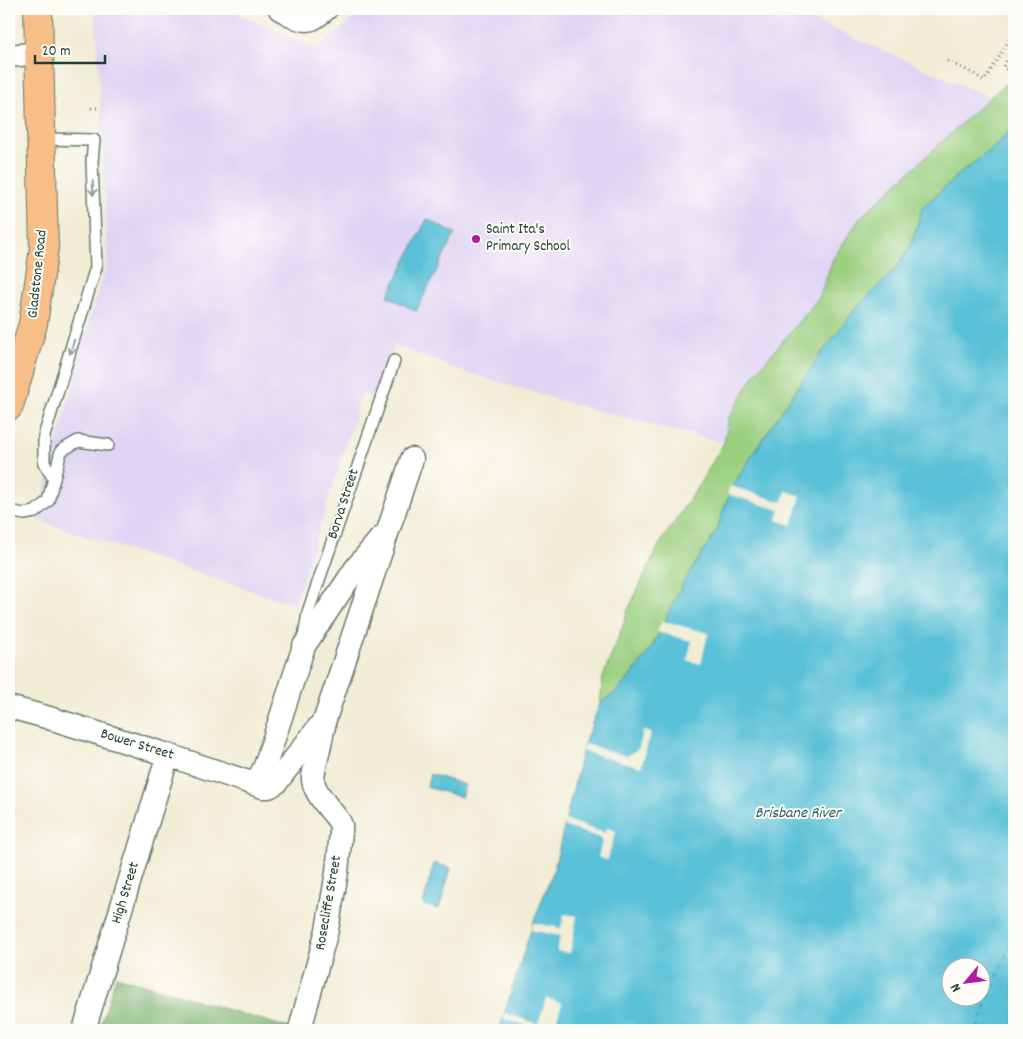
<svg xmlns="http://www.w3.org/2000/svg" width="1023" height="1039" font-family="Dekko,sans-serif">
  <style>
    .built { fill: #e0d4f4 }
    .green { fill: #9bd081; stroke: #5d865a }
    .forest { fill: #7cb26f; stroke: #4e7852 }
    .water { fill: #59c0d7; stroke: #3c7e86; fill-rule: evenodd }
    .pier { fill: #f1ecd4 }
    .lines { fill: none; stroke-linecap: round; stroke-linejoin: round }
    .ferry { stroke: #306465; stroke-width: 1; stroke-dasharray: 6 5; stroke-linecap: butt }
    .service-casing { stroke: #687a6c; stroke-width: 14 }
    .minor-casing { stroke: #687a6c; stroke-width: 25 }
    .primary-casing { stroke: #687a6c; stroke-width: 30 }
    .path { stroke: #687a6c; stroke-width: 3; stroke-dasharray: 1 4; stroke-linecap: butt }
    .service { stroke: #fff; stroke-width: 11 }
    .minor { stroke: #fff; stroke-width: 22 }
    .primary { stroke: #f7be88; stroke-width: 28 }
    .oneway { stroke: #8f9e9a }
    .poi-dot { fill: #b5179e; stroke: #fdfcf7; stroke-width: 2 }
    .labels { text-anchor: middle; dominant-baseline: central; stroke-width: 4; stroke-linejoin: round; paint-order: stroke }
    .poi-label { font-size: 15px; fill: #1f3d34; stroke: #fdfcf7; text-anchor: start }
    .street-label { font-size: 15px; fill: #1f3d34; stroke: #fdfcf7 }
    .water-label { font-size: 16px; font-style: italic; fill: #306465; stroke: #fdfcf7 }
  </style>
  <rect width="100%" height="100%" fill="#fdfcf7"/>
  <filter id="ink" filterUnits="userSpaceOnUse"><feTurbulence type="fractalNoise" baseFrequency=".02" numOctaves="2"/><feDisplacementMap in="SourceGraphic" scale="10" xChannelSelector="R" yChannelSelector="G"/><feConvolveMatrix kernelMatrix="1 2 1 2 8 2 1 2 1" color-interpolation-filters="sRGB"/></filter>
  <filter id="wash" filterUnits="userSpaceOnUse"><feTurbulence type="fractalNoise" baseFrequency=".0096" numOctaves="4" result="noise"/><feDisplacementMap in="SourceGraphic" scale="20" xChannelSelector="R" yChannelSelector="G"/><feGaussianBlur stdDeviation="1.12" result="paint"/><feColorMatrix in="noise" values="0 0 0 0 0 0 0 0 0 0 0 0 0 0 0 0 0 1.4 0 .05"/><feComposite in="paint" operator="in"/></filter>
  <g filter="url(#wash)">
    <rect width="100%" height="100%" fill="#f1ecd4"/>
    <polygon class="built" points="95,9 227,9 317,49 366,9 788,9 990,97 860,218 833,259 819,298 755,374 729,418 724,443 582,407 461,371 394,345 375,399 362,394 295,605 37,520 92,310 107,263 103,149"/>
    <polygon class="green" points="1014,77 1014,125 998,144 957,176 922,208 912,243 894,271 857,307 820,355 762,440 732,487 716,532 683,583 651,649 630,677 615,694 600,703 603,677 624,623 627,612 659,545 699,485 724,443 729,418 755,374 819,298 833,259 860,218 990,97"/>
    <polygon class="forest" points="116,976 296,1030 99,1030"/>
    <g class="water">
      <path d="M1014 125V1030H499L533 923 554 869 584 744 600 703 615 693 630 677 651 649 683 583 716 532 732 487 762 440 820 355 857 307 894 271 912 243 922 208 957 176 998 144ZM950 966H980V996H950Z"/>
      <polygon points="427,219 455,234 416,311 388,296"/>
      <polygon points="430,774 465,785 461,797 427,787"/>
      <polygon points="434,863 451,868 439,909 423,905"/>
    </g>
    <g class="pier">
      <polygon points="730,486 782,502 786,491 801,496 792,525 777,520 780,510 727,494"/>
      <polygon points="662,621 708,633 701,664 687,660 692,641 657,632"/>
      <polygon points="643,731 651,733 641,767 582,751 584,744 627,756 639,748"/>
      <polygon points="565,820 605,833 607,828 616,831 607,860 598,857 603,839 564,826"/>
      <polygon points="564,914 577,916 570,953 557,951 560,936 531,930 533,923 561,928"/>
      <polygon points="546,998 562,1003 553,1030 537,1030 537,1029 503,1018 505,1013 538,1024"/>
    </g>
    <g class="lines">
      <polyline class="ferry" points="977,1030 1014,933"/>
    </g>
  </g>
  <g filter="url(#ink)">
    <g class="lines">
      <g class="service-casing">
        <g id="service">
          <polyline points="42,139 94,140 92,161 96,267 44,436 44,463 54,479"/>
          <polyline points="9,511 24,514 35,512 48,501 61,451 78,441 108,445"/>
          <polyline points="304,638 308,612 394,361"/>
        </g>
      </g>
      <g class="minor-casing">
        <g id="minor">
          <path d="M280 9C288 13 302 23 312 19 317 17 322 12 326 9"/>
          <polyline points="9,56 39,53"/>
          <polyline points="9,707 46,717 168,755 263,787 269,787 276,783 325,719 412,459"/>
          <polyline points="256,784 265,766 304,646 356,568 381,538"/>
          <path d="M300 1029 327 930 337 872 341 832V825L339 821C331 810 311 790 313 776L324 726"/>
          <polyline points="84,1030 168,755"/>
        </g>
      </g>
      <g class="primary-casing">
        <polyline id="primary" points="9,406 33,324 44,248 38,9"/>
      </g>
      <g class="path">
        <polyline points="1014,48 1003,67 1010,72 1014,68"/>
        <polyline points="947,61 973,73 984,81 1014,32"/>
        <polyline points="91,108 97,108"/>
      </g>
      <use href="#service" class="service"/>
      <use href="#minor" class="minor"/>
      <use href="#primary" class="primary"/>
    </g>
    <defs><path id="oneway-shaft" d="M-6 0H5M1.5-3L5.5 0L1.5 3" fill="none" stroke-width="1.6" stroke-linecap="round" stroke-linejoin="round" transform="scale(1.25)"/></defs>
    <g class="oneway">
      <use href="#oneway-shaft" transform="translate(93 188) rotate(88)"/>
      <use href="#oneway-shaft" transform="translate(72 347) rotate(107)"/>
    </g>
  </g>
  <circle class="poi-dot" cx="476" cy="239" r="5"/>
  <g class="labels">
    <g class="poi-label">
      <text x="486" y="230">Saint Ita's<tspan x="486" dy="17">Primary School</tspan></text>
    </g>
    <g class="street-label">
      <text transform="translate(38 274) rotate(-84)">Gladstone Road</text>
      <text transform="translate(344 504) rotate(-72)">Borva Street</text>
      <text transform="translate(137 745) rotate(17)">Bower Street</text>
      <text transform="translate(126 893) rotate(-73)">High Street</text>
      <text transform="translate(329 903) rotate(-80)">Rosecliffe Street</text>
    </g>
    <g class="water-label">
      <text x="798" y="813">Brisbane River</text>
    </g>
  </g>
  <rect width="1023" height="1039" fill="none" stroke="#fdfcf7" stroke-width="30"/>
  <g transform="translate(966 982) rotate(241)"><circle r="24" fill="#fdfcf7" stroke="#a4b0a9"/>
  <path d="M0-4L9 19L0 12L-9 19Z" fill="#b5179e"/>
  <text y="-8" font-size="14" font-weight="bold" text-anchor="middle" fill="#1f3d34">N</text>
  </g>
  <path d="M35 55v8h70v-8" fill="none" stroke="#1f3d34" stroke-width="2.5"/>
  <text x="42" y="55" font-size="15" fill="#1f3d34" stroke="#fdfcf7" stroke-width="4" paint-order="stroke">20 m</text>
</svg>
